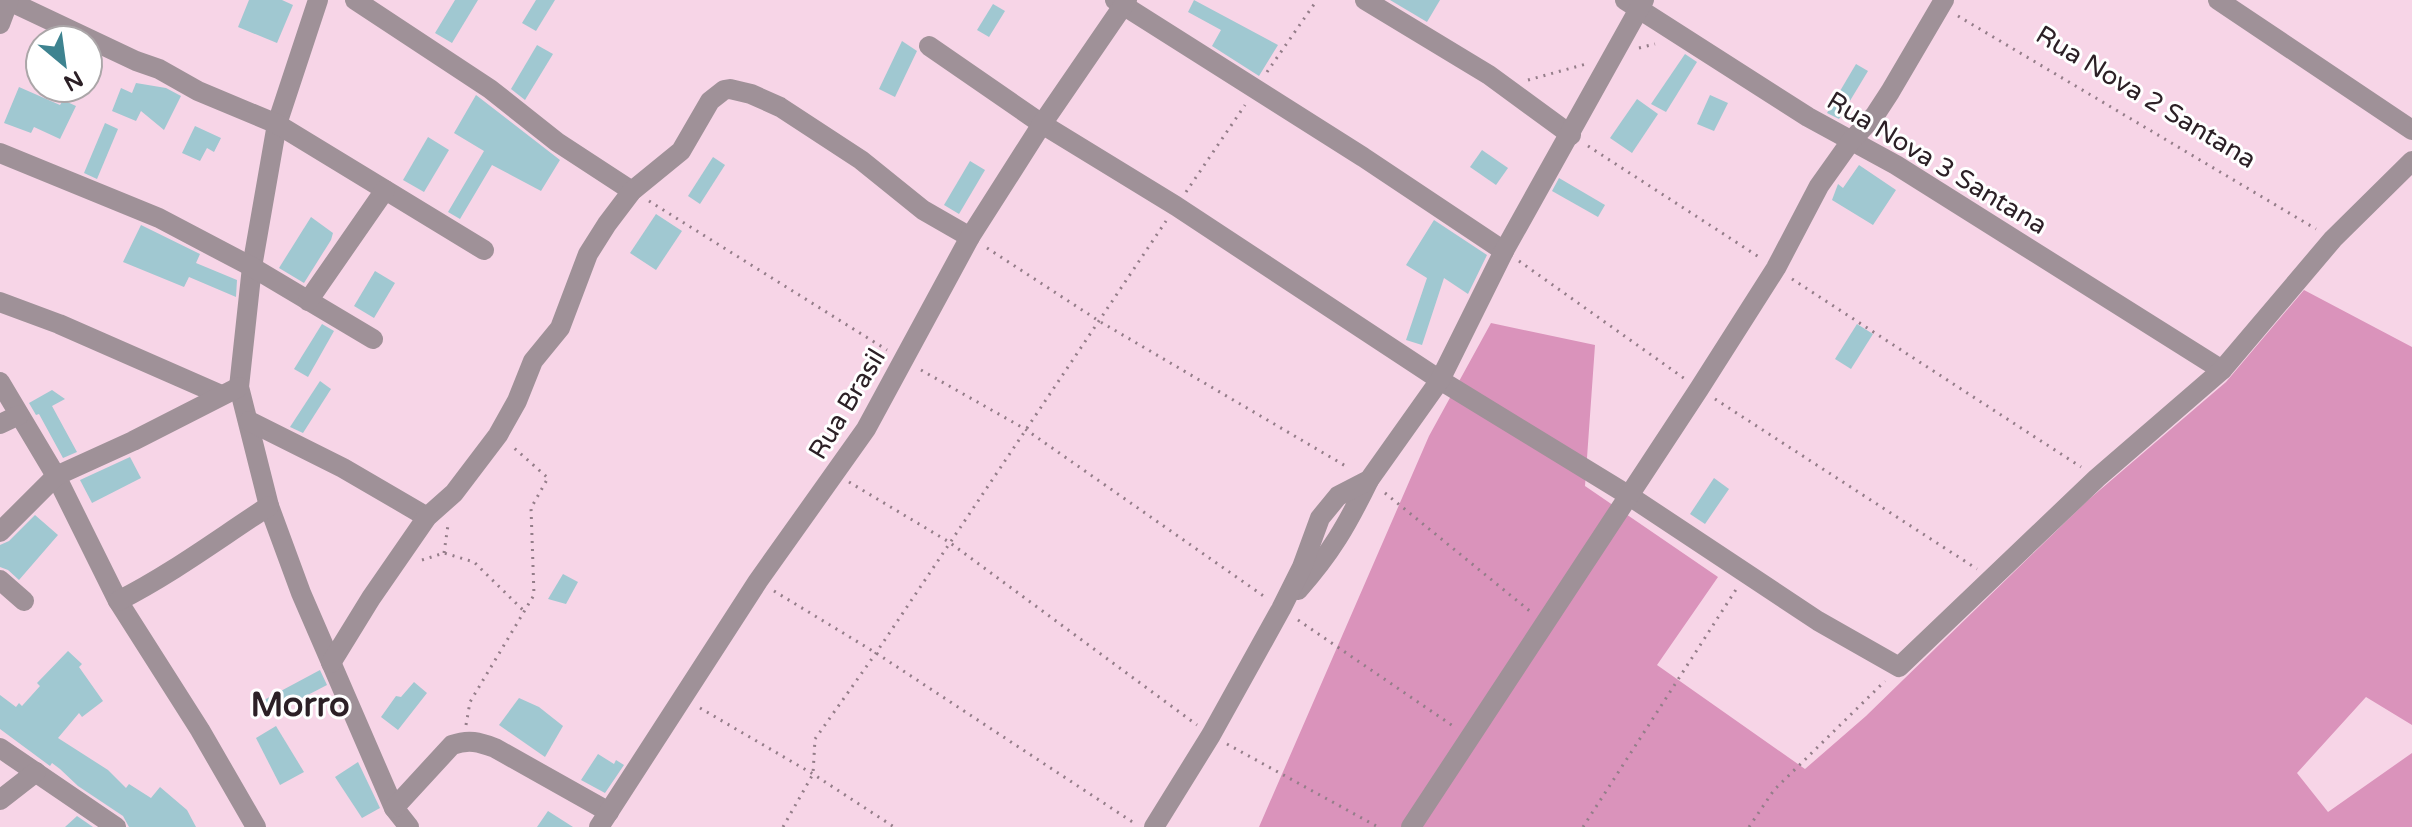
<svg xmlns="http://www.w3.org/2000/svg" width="2412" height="827" font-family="'Varela Round',sans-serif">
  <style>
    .forest { fill: #da93bb }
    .building { fill: #a0c8d1 }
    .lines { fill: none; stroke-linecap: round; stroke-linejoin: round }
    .path { stroke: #947d89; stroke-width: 3; stroke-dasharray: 2 6; stroke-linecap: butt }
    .street { stroke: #9f9198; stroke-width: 20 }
    .labels { text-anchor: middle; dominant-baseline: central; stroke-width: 6; stroke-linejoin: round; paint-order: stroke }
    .street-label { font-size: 26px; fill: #2c2026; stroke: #fff }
    .district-label { font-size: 34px; font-weight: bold; fill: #2c2026; stroke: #fff }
  </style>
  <rect width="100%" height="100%" fill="#f7d5e7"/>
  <polygon class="forest" points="2304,290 2412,347 2412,725 2366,697 2297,773 2328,812 2412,753 2412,827 1259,827 1429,436 1491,323 1595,345 1585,486 1718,577 1657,665 1805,769 1866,716 2087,501 2226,382"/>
  <g class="building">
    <polygon points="249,0 282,0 293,5 277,43 238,27"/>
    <polygon points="455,0 478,0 452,43 435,33"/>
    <polygon points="536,0 555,0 536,31 522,23"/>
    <polygon points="1194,0 1278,45 1259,76 1212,46 1221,30 1188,12"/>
    <polygon points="1390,0 1440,0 1427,22"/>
    <polygon points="993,4 1005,11 989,37 977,30"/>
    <polygon points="902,41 917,51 895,97 879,89"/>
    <polygon points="537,45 553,54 525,100 511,89"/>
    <polygon points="1685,54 1697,62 1666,112 1651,104"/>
    <polygon points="1856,64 1868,71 1839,119 1827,113"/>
    <polygon points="136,83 166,88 181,96 164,130 141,111 136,121 112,111 121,88 132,93"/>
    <polygon points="19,87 60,105 63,100 76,106 60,139 34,127 31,133 4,123"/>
    <polygon points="476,95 560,160 541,191 492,165 460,219 448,212 484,151 454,133"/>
    <polygon points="1710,95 1728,103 1714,131 1697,124"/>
    <polygon points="1637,99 1658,114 1632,153 1610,138"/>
    <polygon points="105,123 118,129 97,179 84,173"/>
    <polygon points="195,126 221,138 214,152 207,148 200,161 182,153"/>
    <polygon points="428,137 449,150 424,192 403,180"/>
    <polygon points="1482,150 1508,168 1496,185 1470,167"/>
    <polygon points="713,157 725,165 700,204 688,196"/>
    <polygon points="970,161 985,170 959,214 944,205"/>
    <polygon points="1859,165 1896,190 1873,225 1832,200 1838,184 1843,188"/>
    <polygon points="1559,178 1605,205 1598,217 1552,191"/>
    <polygon points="656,214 682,231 656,270 630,253"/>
    <polygon points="311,217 333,233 331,240 304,283 279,268"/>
    <polygon points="1434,220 1487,255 1468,294 1444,278 1422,345 1406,340 1427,278 1406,265"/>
    <polygon points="141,225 200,254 196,263 237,280 236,297 189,277 184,287 123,262"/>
    <polygon points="375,271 395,283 374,318 354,306"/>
    <polygon points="322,324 334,331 308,377 294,369"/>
    <polygon points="1857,324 1873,334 1851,369 1835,359"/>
    <polygon points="320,381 331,389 303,433 290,427"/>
    <polygon points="52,390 65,399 52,406 77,452 63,458 39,414 36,415 29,403"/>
    <polygon points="130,457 141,478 92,503 80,480"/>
    <polygon points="1714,478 1729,489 1705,524 1690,514"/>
    <polygon points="35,515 58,535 19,580 8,570 0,567 0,545 9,541"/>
    <polygon points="563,574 578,582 566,604 548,599"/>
    <polygon points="68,651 82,664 79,667 103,701 82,717 79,713 58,738 108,770 126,788 129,784 151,798 160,787 187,810 196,827 129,827 123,816 78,786 60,769 52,763 50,766 0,729 0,695 16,707 19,703 22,706 40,686 37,683"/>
    <polygon points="320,670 327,685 271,714 264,700"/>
    <polygon points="414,682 427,693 398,730 381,717 396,696 401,697"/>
    <polygon points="519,698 539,707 563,726 545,757 499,725"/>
    <polygon points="276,726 304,772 280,785 256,738"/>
    <polygon points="598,754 614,764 616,760 624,765 605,793 581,780"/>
    <polygon points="358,762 380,808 362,818 335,777"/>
    <polygon points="548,811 573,827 537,827"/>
    <polygon points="77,816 93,827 65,827"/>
  </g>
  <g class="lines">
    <g class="path">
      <polyline points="1958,16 2316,229"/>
      <polyline points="1639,48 1655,44"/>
      <polyline points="1267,72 1317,0"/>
      <polyline points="1528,80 1586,64"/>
      <polyline points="1588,146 1759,257"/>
      <polyline points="1186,192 1245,105"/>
      <polyline points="649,201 887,350"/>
      <polyline points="987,248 1099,321 1349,468"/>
      <polyline points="1519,261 1685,379"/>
      <polyline points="1792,279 2081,467"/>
      <polyline points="921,370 1025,429 1265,597"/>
      <polyline points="1715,399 1977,569"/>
      <polyline points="849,482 949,542 1197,725"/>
      <polyline points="1385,493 1531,612"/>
      <polyline points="444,553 448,525"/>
      <polyline points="422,560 444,553 474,562 524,611"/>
      <polyline points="774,591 876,653 1134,823"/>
      <polyline points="1298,620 1453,726"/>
      <polyline points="700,708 813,774 894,827"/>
      <polyline points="466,725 470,702 534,595 531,508 548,478 513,447"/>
      <polyline points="1227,744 1378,827"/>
      <polyline points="783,827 813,774 815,739 876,653 1166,221"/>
      <polyline points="1583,827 1737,588"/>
      <polyline points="1749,827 1774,790 1885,681"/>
    </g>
    <g class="street">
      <polyline points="318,0 277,124 252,267 239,387 269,506 301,593 394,808 409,827"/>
      <polyline points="355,0 490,89 557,142 632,191"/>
      <polyline points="1115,0 1363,157 1504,251"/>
      <polyline points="1365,0 1489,75 1571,135"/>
      <polyline points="1625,0 1808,117 1896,165 2222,370"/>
      <polyline points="2218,0 2412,130"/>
      <polyline points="9,1 136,61 159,69 198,91 277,124 484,250"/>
      <polyline points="0,24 9,0"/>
      <polyline points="929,46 1042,124 1176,206 1440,380 1628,495 1818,621 1899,667 2097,478 2222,370 2333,239 2412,161"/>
      <polyline points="0,153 159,218 252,267 373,339"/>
      <polyline points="308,301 385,190"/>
      <polyline points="0,302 59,324 221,395"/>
      <polyline points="0,382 56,476 118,601 200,730 256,827"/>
      <polyline points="249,421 343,468 427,517"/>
      <polyline points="0,424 19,415"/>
      <polyline points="0,532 56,476 133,441 239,387"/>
      <polyline points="0,580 24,601"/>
      <path d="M1298 590C1331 553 1347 525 1369 480"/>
      <path d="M118 601C173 573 218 539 269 506"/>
      <polyline points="331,663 371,598 427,517 454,493 498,435 517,401 533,361 560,328 588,254 607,224 632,191 681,151 710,101 724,90 730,89 751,94 780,107 861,160 923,210 970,237"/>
      <polyline points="0,748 116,827"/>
      <polyline points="0,800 36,772"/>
      <path d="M394 808 452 745C469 739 479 742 495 748L609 812"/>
      <polyline points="599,827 758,581 866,429 970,237 1042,124 1127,0"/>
      <polyline points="1154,827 1211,735 1281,609 1302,567 1320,518 1338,496 1369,480 1440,380 1504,251 1644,0"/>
      <polyline points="1411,827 1699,389 1776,268 1819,186 1851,141 1875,115 1890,92 1944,0"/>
    </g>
  </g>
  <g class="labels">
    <g class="street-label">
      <text transform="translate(2146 97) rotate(31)">Rua Nova 2 Santana</text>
      <text transform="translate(1937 163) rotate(31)">Rua Nova 3 Santana</text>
      <text transform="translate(847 404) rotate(-59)">Rua Brasil</text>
    </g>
    <g class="district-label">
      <text x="300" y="705">Morro</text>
    </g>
  </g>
  <g transform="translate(64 64) rotate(151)"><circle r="38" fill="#ffffff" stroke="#aba6a8" stroke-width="2"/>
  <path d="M0-6L14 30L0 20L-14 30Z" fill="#3e8390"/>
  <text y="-12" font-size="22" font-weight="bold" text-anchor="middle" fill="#2c2026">N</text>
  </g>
</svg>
